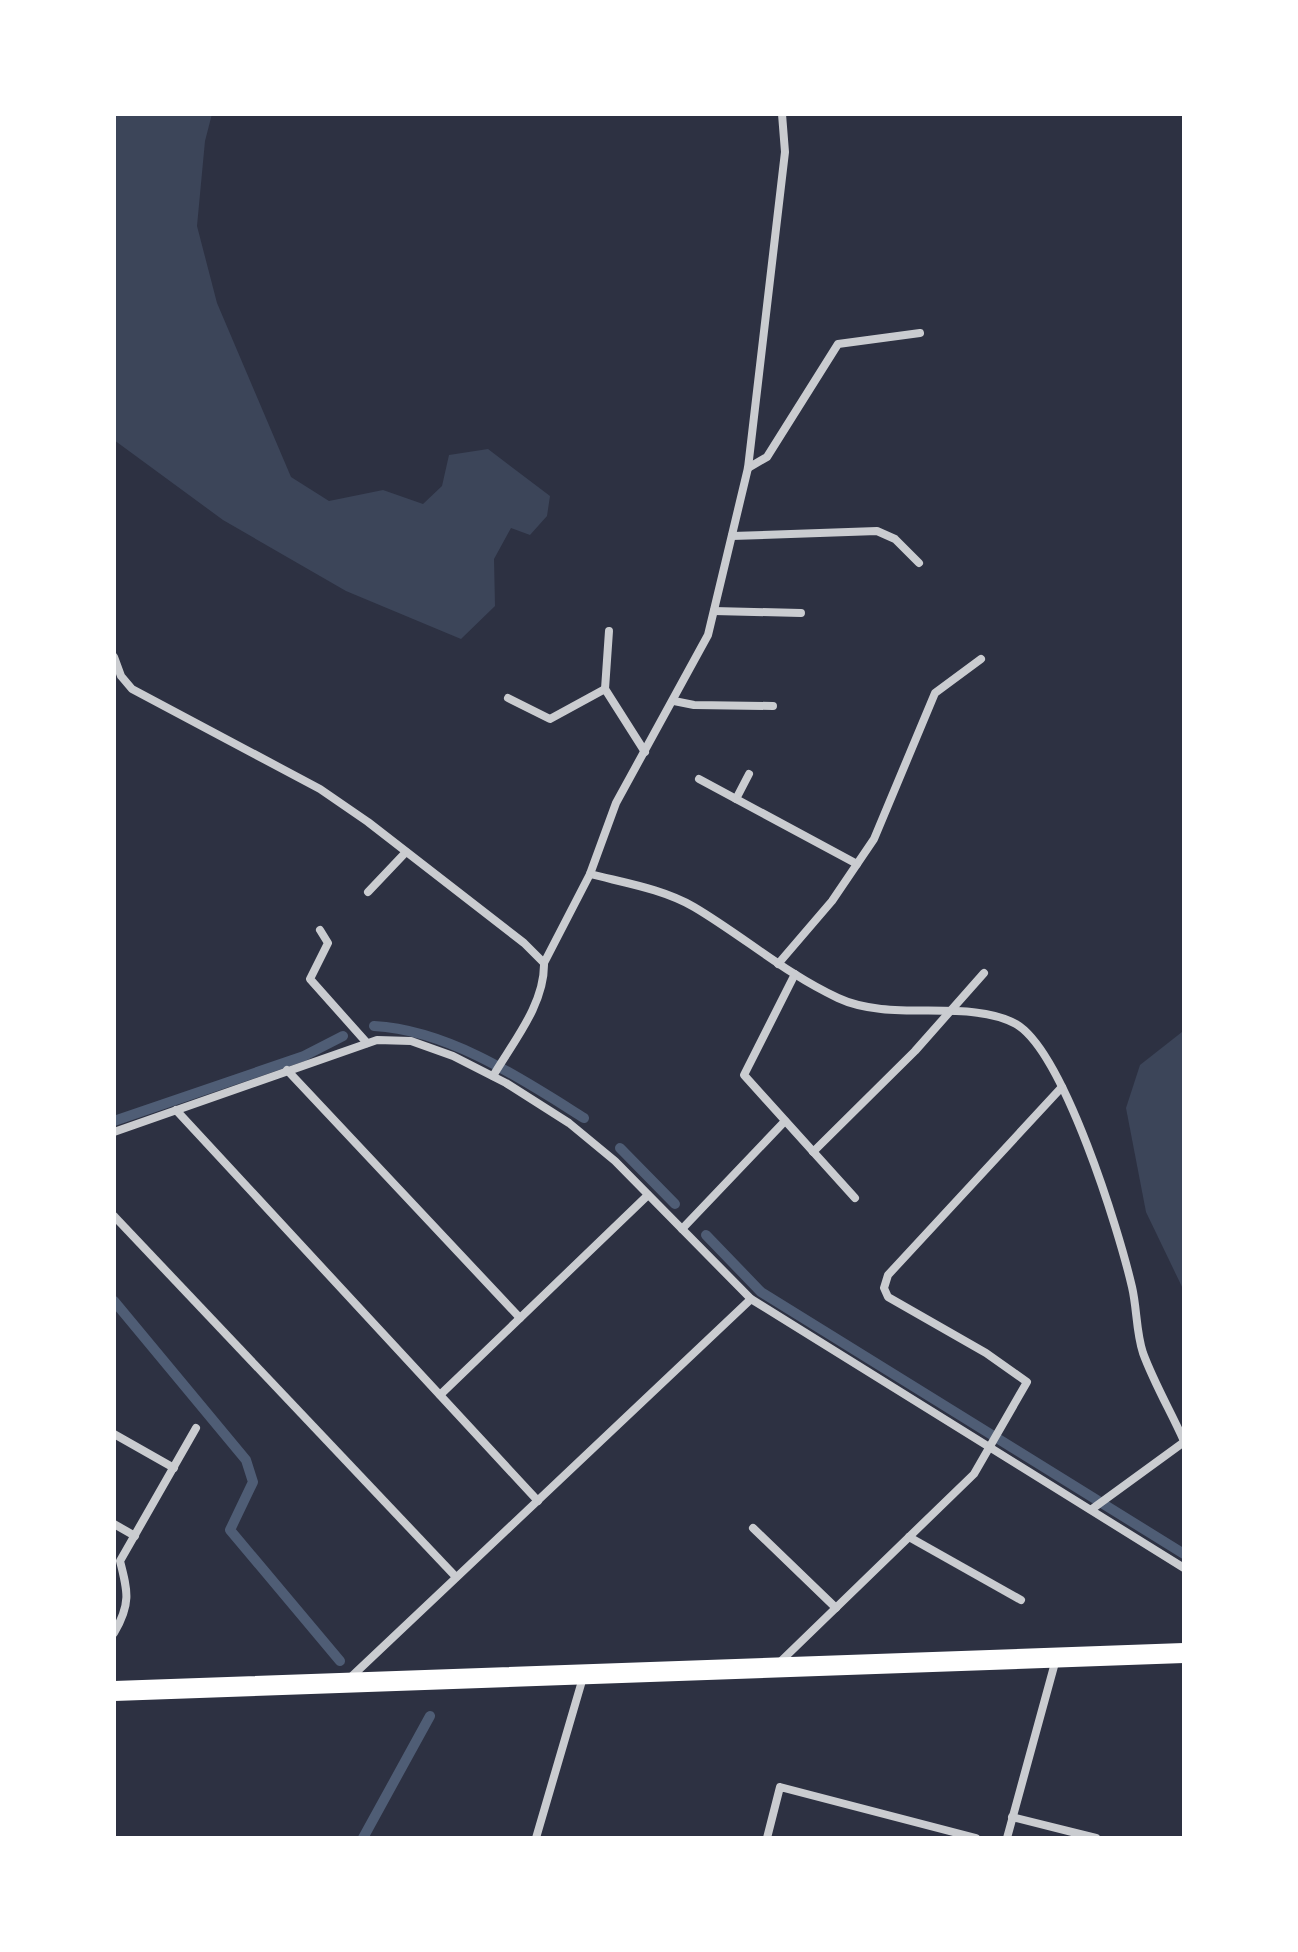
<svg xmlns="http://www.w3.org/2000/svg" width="1298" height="1952" font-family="Cabin,sans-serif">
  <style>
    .green { fill: #3c4559 }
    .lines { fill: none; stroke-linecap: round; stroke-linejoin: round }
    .stream { stroke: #4f5d75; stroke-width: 10 }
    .minor { stroke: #caccd0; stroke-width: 8 }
    .primary { stroke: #fff; stroke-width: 20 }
  </style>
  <rect width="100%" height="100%" fill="#2d3142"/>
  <g class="green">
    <polygon points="114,114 212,114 205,141 197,226 217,303 291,477 329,501 383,490 423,504 442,486 449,455 488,449 550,496 547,516 530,535 511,528 494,559 495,606 461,639 346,591 223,520 114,440"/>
    <polygon points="1182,1032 1184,1033 1184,1291 1146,1212 1126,1108 1140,1065"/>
  </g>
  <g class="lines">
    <g class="stream">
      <path d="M374 1026C449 1030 522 1079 584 1118"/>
      <polyline points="114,1121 304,1056 343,1036"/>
      <polyline points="620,1148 675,1204"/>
      <polyline points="706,1235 761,1292 1184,1554"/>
      <polyline points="114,1301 246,1460 253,1482 230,1530 340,1661"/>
      <polyline points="363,1838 430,1716"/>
    </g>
    <g class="minor">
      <polyline points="748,468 767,457 838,344 920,333"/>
      <polyline points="732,536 877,531 895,539 919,563"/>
      <polyline points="714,611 801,613"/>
      <path d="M114 657 121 676 132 689 320 789 368 822 524 943 544 963C545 1004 513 1042 493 1076"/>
      <polyline points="605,689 609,631"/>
      <polyline points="508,698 550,719 605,689 645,752"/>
      <polyline points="674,701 694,705 773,706"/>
      <polyline points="699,779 857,864"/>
      <polyline points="736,799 749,774"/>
      <path d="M590 874C625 883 663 889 694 907 743 936 786 974 838 998 891 1023 969 998 1016 1024 1064 1052 1119 1231 1132 1287 1137 1308 1136 1332 1143 1353 1154 1383 1171 1412 1184 1441"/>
      <polyline points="368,892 406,852"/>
      <polyline points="320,930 328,943 310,979 367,1043"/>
      <polyline points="544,963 590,874 616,803 708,635 748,468 785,152 782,114"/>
      <polyline points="778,964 832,901 874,839 935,693 981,659"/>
      <polyline points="795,974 744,1075 855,1198"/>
      <polyline points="287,1070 520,1318"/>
      <polyline points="176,1110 538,1501"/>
      <polyline points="114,1132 377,1040 411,1041 453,1056 506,1083 569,1123 615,1161 751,1299 1184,1568"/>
      <polyline points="813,1152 915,1051 984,973"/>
      <polyline points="114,1216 456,1577"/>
      <polyline points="682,1229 785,1121"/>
      <polyline points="440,1395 648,1195"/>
      <polyline points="114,1434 174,1468"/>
      <polyline points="1092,1509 1184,1442"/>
      <polyline points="114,1524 135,1536"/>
      <polyline points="753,1528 836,1608"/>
      <polyline points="909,1537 1021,1600"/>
      <path d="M114 1633C131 1604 128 1592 120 1561L196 1428"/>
      <polyline points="779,1663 974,1474 1027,1382 986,1353 888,1297 884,1288 888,1275 1062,1087"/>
      <polyline points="350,1678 751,1299"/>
      <polyline points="1012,1817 1096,1838"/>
      <polyline points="536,1838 584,1674"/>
      <polyline points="767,1838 780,1787 976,1838"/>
      <polyline points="1007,1838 1056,1659"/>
    </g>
    <polyline class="primary" points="114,1691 1184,1653"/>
  </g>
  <rect width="1298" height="1952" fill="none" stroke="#ffffff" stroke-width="232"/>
</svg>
